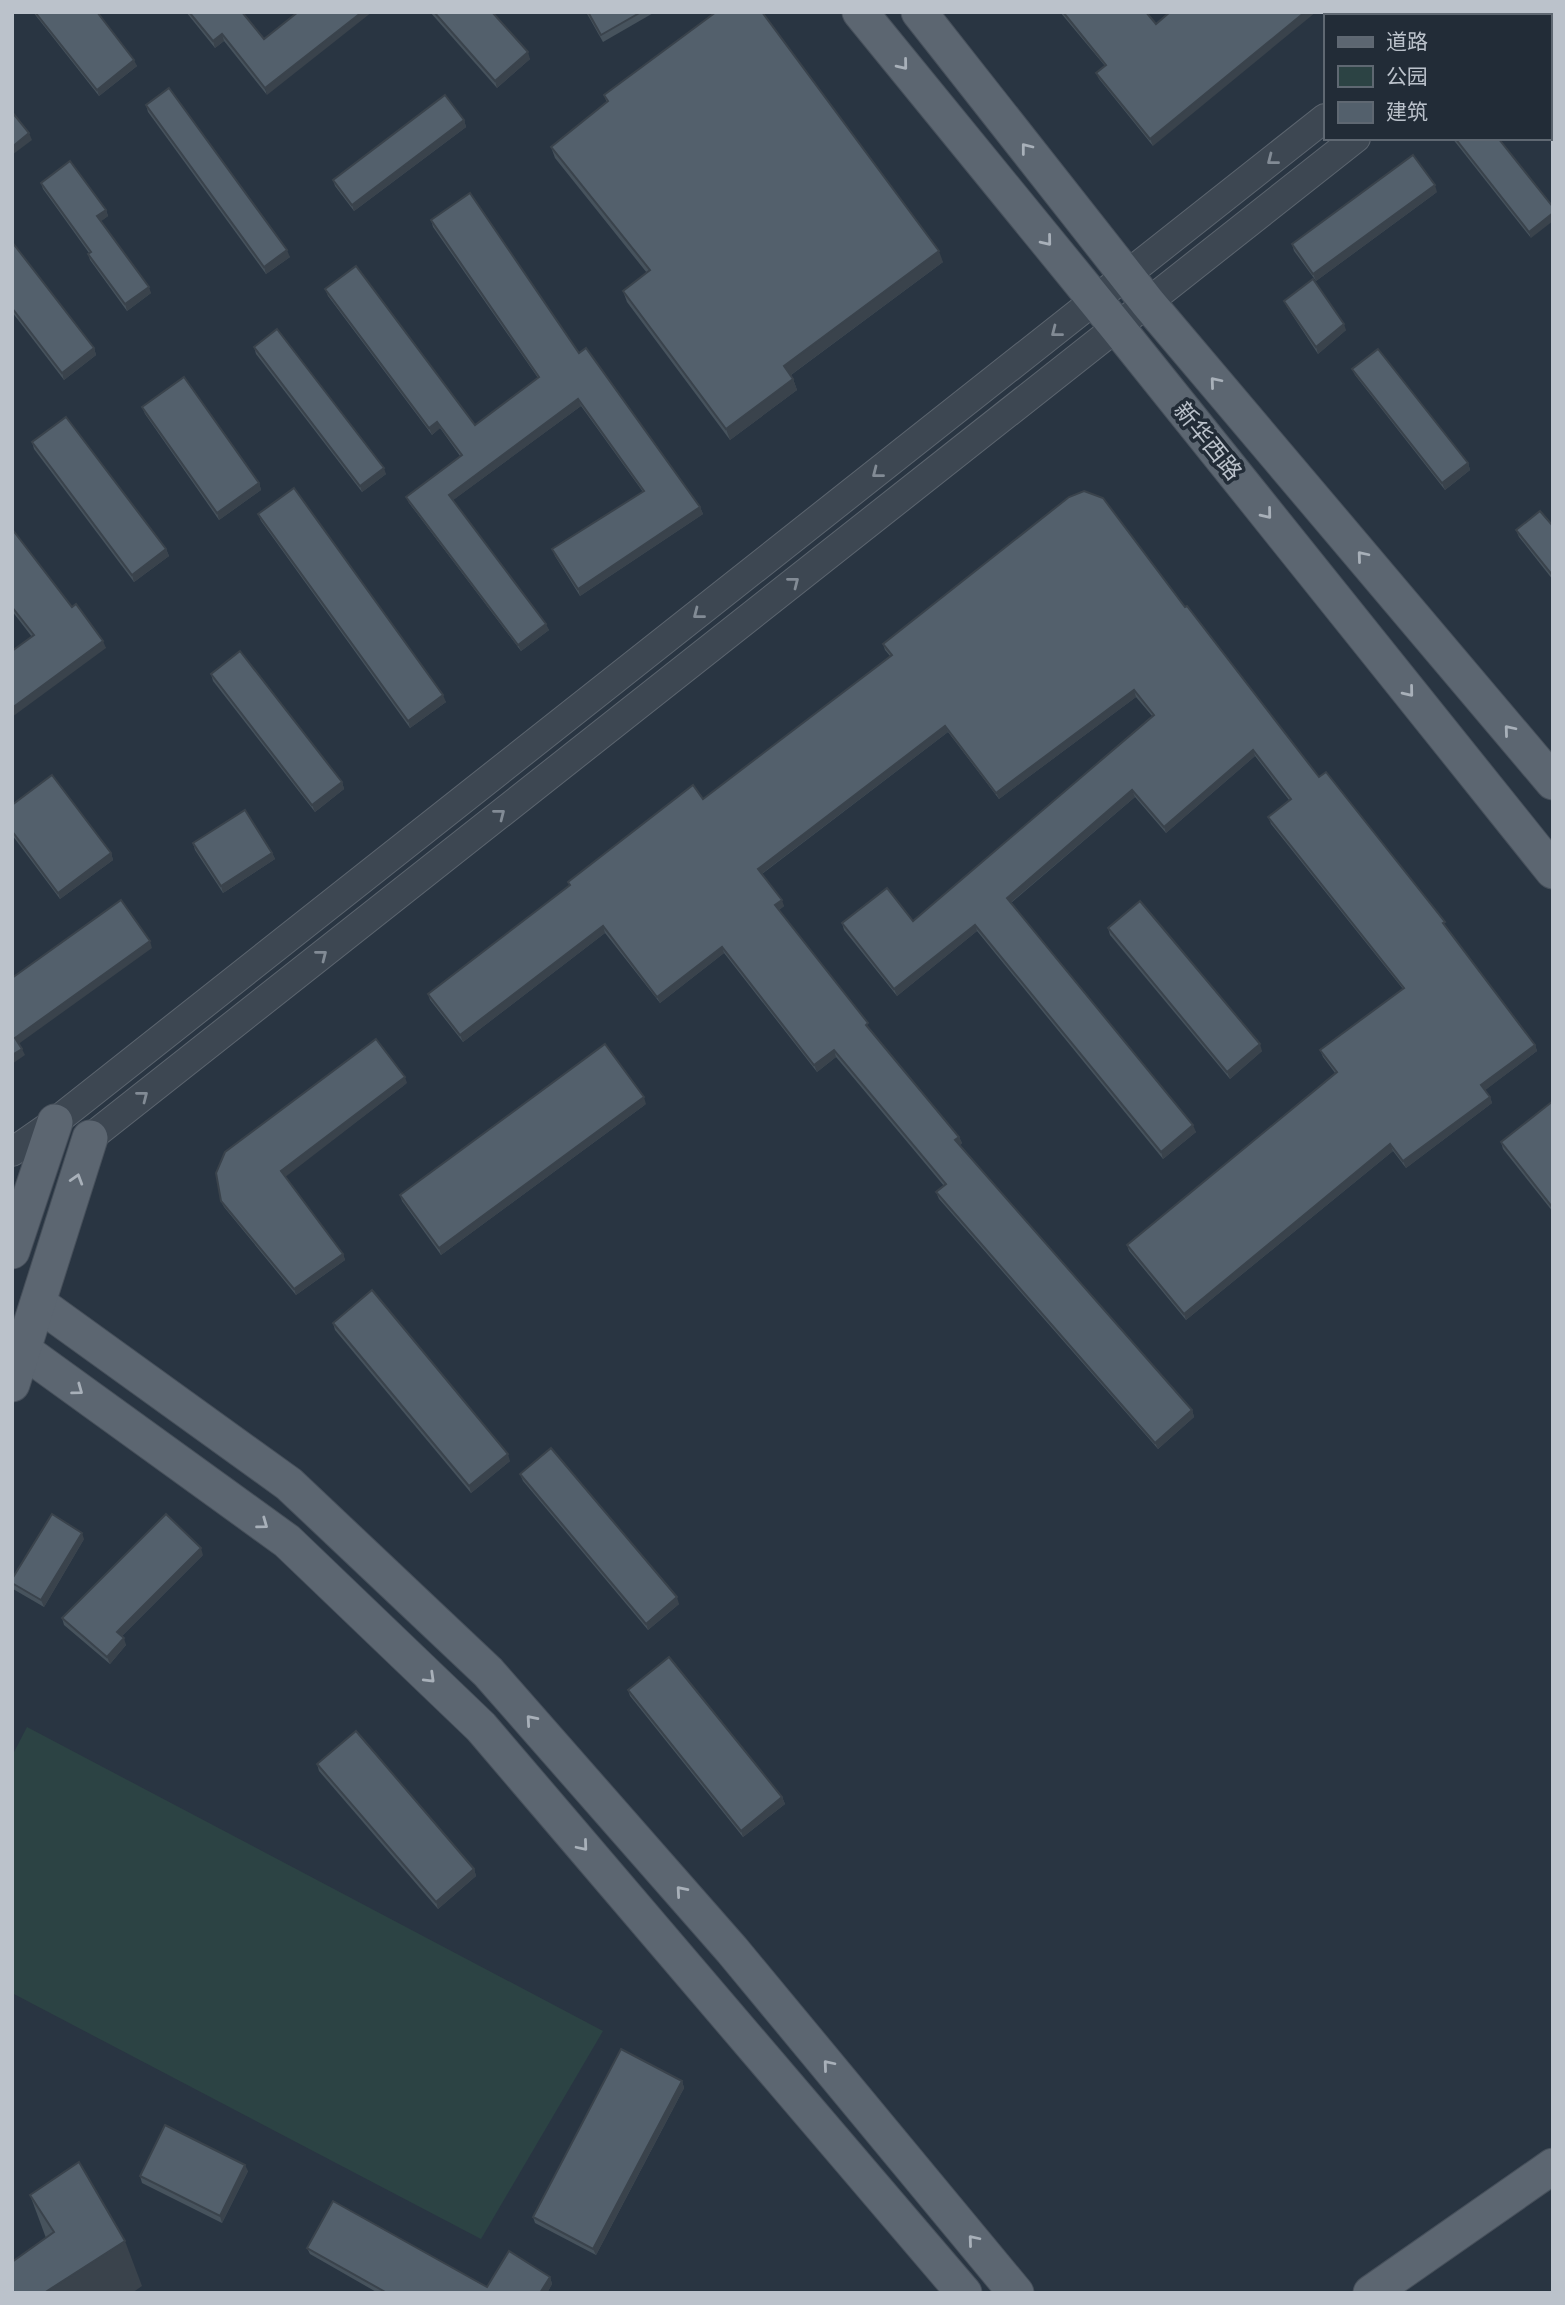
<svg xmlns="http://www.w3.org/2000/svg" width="1565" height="2305" font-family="'DM Sans','Noto Sans SC',sans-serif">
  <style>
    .green { fill: #2c4344 }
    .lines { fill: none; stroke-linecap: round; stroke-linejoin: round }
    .minor-casing { stroke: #5c656f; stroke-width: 30 }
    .major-casing { stroke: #47505b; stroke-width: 37 }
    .minor { stroke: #3d4752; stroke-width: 28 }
    .major { stroke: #5c6671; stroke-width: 35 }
    .wall { fill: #47535d }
    .shaded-wall { fill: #3a434c }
    .building { fill: #53606c; stroke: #3a434c; stroke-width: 2 }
    .oneway { stroke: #a8b0b9 }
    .oneway2 { stroke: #828b95 }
    .labels { text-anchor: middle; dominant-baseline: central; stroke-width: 7; stroke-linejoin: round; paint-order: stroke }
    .street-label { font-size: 23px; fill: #bbc2cb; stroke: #222c37 }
  </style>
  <rect width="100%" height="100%" fill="#293542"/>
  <polygon class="green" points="27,1727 603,2031 481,2239 12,1993 12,1756"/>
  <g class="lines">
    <g class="minor-casing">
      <g id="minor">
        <polyline points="1454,16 1459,12"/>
        <polyline points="1511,16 1515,12"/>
        <polyline points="90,1138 1356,138"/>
        <polyline points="12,1152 55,1122 1325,118"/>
      </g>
    </g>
    <g class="major-casing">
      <g id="major">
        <polyline points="860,12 1117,327 1553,871"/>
        <polyline points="919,12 1148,303 1553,782"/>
        <polyline points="12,1251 55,1122"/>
        <polyline points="38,1303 289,1484 488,1672 732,1950 1016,2293"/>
        <polyline points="23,1350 287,1541 481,1727 964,2293"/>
        <polyline points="12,1384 90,1138"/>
        <polyline points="1371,2293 1553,2166"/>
      </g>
    </g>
    <use href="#minor" class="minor"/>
    <use href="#major" class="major"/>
  </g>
  <g class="wall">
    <polygon points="33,12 97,12 137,66 99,96"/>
    <polygon points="186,12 242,12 267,95 224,41 215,48"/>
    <polygon points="430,12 492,12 530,59 497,88"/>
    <polygon points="586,12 655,12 603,42"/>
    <polygon points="1060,12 1146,12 1153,146 1099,79 1096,73 1105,66"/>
    <polygon points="604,95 943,262 791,375 793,379 797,390 730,440 627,302 623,291 647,273 555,158 551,147 607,103"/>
    <polygon points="146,105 290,257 266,274 148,112"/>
    <polygon points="464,120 466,127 354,211 335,186 333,180"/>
    <polygon points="1452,138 1498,138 1531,238"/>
    <polygon points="41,183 106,210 108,216 101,221 151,293 127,311 90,260 88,254 89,253 43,189"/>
    <polygon points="1437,192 1316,281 1294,251 1292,244"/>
    <polygon points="431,220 579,353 700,507 703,514 580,596 555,556 552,549 643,492 581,406 453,500 549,630 521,651 409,503 406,497 460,456 440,428 432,435 328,296 325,289 475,425 538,378 433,227"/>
    <polygon points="12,242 94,348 96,355 64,380 12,312"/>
    <polygon points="1284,301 1346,330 1318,354 1287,307"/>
    <polygon points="254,347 386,474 362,492 256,354"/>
    <polygon points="1352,369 1468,463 1470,470 1445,490 1355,375"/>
    <polygon points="142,407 259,483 261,490 219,520 145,414"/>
    <polygon points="32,442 166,549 169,556 134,582 34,449"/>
    <polygon points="258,514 446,702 410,728 261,521"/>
    <polygon points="1553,526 1553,580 1519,537 1516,530"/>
    <polygon points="12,529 72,607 106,648 32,637 12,611"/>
    <polygon points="1185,607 1319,777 1447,928 1535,1045 1537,1051 1485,1090 1490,1097 1492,1103 1406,1168 1393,1151 1186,1320 1129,1251 1127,1245 1335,1073 1323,1057 1320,1050 1403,989 1271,824 1268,817 1289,800 1255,756 1166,833 1135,797 1011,903 1196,1132 1163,1159 977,931 897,996 844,930 842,923 913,921 1152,716 1136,697 999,799 948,732 762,874 784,906 779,910 870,1030 959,1137 962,1143 960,1145 1192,1410 1194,1417 1158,1449 939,1199 936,1192 944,1186 836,1057 817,1072 724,953 660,1003 605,933 463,1042 430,1000 428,994 570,885 568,882 703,799 890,656 885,650 883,644"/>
    <polygon points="211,674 342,782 344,789 315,812 213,681"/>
    <polygon points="12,805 111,853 113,860 60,899 12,835"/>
    <polygon points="193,843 272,853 275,859 223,893 195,850"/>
    <polygon points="1108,928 1262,1051 1230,1079 1110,935"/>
    <polygon points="407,1083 285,1176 343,1254 345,1260 296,1295 224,1207 221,1201"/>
    <polygon points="1553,1101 1553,1212 1503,1149 1501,1142"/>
    <polygon points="646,1104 441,1255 402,1201 400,1195"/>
    <polygon points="333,1323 510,1461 471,1493 335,1330"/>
    <polygon points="520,1474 679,1604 648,1630 523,1481"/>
    <polygon points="84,1539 44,1607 13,1589 12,1579"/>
    <polygon points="203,1555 121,1637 126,1645 110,1664 64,1625 62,1618"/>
    <polygon points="628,1690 782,1797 785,1804 743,1837 630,1696"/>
    <polygon points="317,1764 474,1869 476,1876 438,1909 319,1771"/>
    <polygon points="682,2081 684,2088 596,2255 535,2223 533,2217"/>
    <polygon points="248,2171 222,2223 142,2183 140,2176"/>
    <polygon points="30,2195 142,2286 46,2238"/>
    <polygon points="307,2248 487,2287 550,2277 552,2284 547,2293 378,2293 310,2254"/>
  </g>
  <g class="shaded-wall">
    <polygon points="362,12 372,12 267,95 265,88"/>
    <polygon points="1305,12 1316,12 1153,146 1150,139"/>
    <polygon points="222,34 224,41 215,48 213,41"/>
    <polygon points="528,52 530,59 497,88 495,81"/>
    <polygon points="134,60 137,66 99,96 97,90"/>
    <polygon points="464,120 466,127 354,211 352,205"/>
    <polygon points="29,133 32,140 12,155 12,147"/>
    <polygon points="1435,185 1437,192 1316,281 1313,274"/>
    <polygon points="106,210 108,216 100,222 97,216"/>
    <polygon points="1553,213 1553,221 1531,238 1529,232"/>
    <polygon points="287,250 290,257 266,274 264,267"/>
    <polygon points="939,251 943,262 788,377 784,366"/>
    <polygon points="149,287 151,293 127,311 125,304"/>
    <polygon points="1344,324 1346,330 1318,354 1316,347"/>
    <polygon points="94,348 96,355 64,380 62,373"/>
    <polygon points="793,379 797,390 730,440 726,429"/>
    <polygon points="578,399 581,406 452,501 449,495"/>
    <polygon points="437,422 440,428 432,435 429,428"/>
    <polygon points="1468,463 1470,470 1445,490 1442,483"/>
    <polygon points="384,468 386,474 362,492 360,486"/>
    <polygon points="259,483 261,490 219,520 217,513"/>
    <polygon points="700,507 703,514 580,596 578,589"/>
    <polygon points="166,549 169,556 134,582 132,575"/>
    <polygon points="546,624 549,630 521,651 518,645"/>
    <polygon points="103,641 106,648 12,717 12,708"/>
    <polygon points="1134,690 1136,697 999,799 996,793"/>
    <polygon points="443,695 446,702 410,728 408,721"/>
    <polygon points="945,726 948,732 760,875 758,869"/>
    <polygon points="1253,750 1255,756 1166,833 1164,827"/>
    <polygon points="342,782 344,789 315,812 312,805"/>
    <polygon points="1132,790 1135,797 1009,904 1007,898"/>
    <polygon points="111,853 113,860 60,899 58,893"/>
    <polygon points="272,853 275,859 223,893 221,886"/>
    <polygon points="782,900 784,906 778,911 775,905"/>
    <polygon points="975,925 977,931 897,996 894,989"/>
    <polygon points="603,926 605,933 463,1042 460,1035"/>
    <polygon points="150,941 152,948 17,1045 15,1038"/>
    <polygon points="722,947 724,953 660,1003 657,997"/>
    <polygon points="1260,1044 1262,1051 1230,1079 1227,1072"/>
    <polygon points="1535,1045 1537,1051 1484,1091 1481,1085"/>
    <polygon points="22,1049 25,1055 12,1064 12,1055"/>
    <polygon points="834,1050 836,1057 817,1072 814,1065"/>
    <polygon points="405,1077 407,1083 284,1178 281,1171"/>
    <polygon points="644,1097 646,1104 441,1255 439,1248"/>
    <polygon points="1490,1097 1492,1103 1406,1168 1403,1161"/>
    <polygon points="1193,1125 1196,1132 1163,1159 1161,1152"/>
    <polygon points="959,1137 962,1143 958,1147 955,1140"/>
    <polygon points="1390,1144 1393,1151 1186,1320 1184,1314"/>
    <polygon points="343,1254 345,1260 296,1295 294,1289"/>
    <polygon points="1192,1410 1194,1417 1158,1449 1155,1443"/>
    <polygon points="508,1454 510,1461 471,1493 469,1486"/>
    <polygon points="82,1533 84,1539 44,1607 41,1600"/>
    <polygon points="201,1548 203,1555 119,1639 117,1632"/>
    <polygon points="677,1597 679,1604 648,1630 646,1624"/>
    <polygon points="124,1638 126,1645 110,1664 107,1657"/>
    <polygon points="782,1797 785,1804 743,1837 741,1831"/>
    <polygon points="474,1869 476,1876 438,1909 436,1902"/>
    <polygon points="682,2081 684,2088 596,2255 593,2249"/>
    <polygon points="245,2165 248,2171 222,2223 220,2216"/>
    <polygon points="125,2241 142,2286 132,2293 44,2293"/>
    <polygon points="550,2277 552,2284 547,2293 540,2293"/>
  </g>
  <g class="building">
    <polygon points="35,12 97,12 134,60 97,90"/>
    <polygon points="189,12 242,12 264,39 298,12 362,12 265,88 222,34 213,41"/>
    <polygon points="434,12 492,12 528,52 495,81"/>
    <polygon points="588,12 641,12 601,35"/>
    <polygon points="716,12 762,12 939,251 784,366 793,379 726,429 623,291 650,270 551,147 608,101 604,95"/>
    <polygon points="1063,12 1146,12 1156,24 1170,12 1305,12 1150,139 1096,73 1106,65"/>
    <polygon points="1553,36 1553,54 1549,50 1549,39"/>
    <polygon points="169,88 287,250 264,267 146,105"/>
    <polygon points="445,95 464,120 352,205 333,180"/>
    <polygon points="12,112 29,133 12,147"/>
    <polygon points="1455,138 1498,138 1553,207 1553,213 1529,232"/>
    <polygon points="1413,155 1435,185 1313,274 1292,244"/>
    <polygon points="70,161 106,210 97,216 149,287 125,304 88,254 91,252 41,183"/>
    <polygon points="470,193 579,353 586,348 700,507 578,589 552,549 644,491 578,399 449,495 546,624 518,645 406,497 462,455 437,422 429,428 325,289 356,266 475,425 539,377 431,220"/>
    <polygon points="12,242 94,348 62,373 12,308"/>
    <polygon points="1313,279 1344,324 1316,347 1284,301"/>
    <polygon points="277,329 384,468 360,486 254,347"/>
    <polygon points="1378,349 1468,463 1442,483 1352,369"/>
    <polygon points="184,377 259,483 217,513 142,407"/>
    <polygon points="66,417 166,549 132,575 32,442"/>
    <polygon points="294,488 443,695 408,721 258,514"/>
    <polygon points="1084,491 1103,498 1185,607 1187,606 1319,777 1326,772 1445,922 1443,923 1535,1045 1481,1085 1490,1097 1403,1161 1390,1144 1184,1314 1127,1245 1337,1072 1320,1050 1404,988 1268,817 1291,799 1253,750 1164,827 1132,790 1007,898 1193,1125 1161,1152 975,925 894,989 842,923 887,888 913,921 1154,715 1134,690 996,793 945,726 758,869 782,900 775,905 868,1023 866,1025 959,1137 955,1140 1192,1410 1155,1443 936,1192 946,1184 834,1050 814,1065 722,947 657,997 603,926 460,1035 428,994 570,885 568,882 693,785 703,799 892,655 883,644 1069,497"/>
    <polygon points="1540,511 1553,526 1553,576 1516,530"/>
    <polygon points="12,529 72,607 76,604 103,641 12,708 12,651 34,635 12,607"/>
    <polygon points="240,651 342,782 312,805 211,674"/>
    <polygon points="52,775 111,853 58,893 12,831 12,805"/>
    <polygon points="245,810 272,853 221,886 193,843"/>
    <polygon points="121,900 150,941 15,1038 22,1049 12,1055 12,978"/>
    <polygon points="1140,901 1260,1044 1227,1072 1108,928"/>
    <polygon points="376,1039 405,1077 281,1171 343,1254 294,1289 221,1201 216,1173 225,1152"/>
    <polygon points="605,1044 644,1097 439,1248 400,1195"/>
    <polygon points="1553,1101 1553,1208 1501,1142"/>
    <polygon points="372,1290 508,1454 469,1486 333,1323"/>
    <polygon points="551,1448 677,1597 646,1624 520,1474"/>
    <polygon points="52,1514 82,1533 41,1600 12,1583 12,1579"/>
    <polygon points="166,1514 201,1548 117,1632 124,1638 107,1657 62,1618"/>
    <polygon points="669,1657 782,1797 741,1831 628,1690"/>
    <polygon points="356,1731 474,1869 436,1902 317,1764"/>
    <polygon points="621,2049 682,2081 593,2249 533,2217"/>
    <polygon points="165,2125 245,2165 220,2216 140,2176"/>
    <polygon points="79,2162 125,2241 44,2293 12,2293 12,2262 54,2232 30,2195"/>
    <polygon points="333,2201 487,2287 509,2251 550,2277 540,2293 387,2293 307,2248"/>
  </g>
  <defs><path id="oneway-chevron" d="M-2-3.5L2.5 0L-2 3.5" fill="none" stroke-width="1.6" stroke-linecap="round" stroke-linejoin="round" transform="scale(1.75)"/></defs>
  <g class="oneway">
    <use href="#oneway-chevron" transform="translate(903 65) rotate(51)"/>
    <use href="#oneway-chevron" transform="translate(1026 148) rotate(-128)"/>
    <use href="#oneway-chevron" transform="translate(1047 241) rotate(51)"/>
    <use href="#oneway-chevron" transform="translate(1215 382) rotate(-130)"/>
    <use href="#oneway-chevron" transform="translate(1267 514) rotate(51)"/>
    <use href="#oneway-chevron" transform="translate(1362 556) rotate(-130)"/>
    <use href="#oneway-chevron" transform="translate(1409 692) rotate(51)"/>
    <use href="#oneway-chevron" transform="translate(1509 730) rotate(-130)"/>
    <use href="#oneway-chevron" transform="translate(77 1179) rotate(-73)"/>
    <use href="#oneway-chevron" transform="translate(78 1390) rotate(36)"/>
    <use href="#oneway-chevron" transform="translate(263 1524) rotate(36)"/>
    <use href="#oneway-chevron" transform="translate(430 1678) rotate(44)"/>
    <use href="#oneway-chevron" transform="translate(531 1720) rotate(-131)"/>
    <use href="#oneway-chevron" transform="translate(583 1846) rotate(50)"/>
    <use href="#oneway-chevron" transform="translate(681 1891) rotate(-131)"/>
    <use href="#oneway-chevron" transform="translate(828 2065) rotate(-130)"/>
    <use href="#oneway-chevron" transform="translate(973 2240) rotate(-130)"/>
  </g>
  <g class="oneway2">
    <use href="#oneway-chevron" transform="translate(1272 160) rotate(142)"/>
    <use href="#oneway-chevron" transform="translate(1056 332) rotate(142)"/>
    <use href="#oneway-chevron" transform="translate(877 473) rotate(142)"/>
    <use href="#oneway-chevron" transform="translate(794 582) rotate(-38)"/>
    <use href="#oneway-chevron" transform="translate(698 614) rotate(142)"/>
    <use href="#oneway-chevron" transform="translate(500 814) rotate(-38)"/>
    <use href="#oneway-chevron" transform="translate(322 955) rotate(-38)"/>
    <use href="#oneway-chevron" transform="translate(143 1096) rotate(-38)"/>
  </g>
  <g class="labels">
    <g class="street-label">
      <text transform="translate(1208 441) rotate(51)">新华西路</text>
    </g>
  </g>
  <rect width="1565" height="2305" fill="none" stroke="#bbc2cb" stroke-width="28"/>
  <rect x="1324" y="14" width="228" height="126" fill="#222c37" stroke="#5f6872" stroke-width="2"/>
  <rect x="1338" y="37" width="35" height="10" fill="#5c6671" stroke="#5f6872" stroke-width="2"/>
  <text x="1386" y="49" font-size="21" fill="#bbc2cb">道路</text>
  <rect x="1338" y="66" width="35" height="21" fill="#2c4344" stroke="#5f6872" stroke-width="2"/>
  <text x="1386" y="84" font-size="21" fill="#bbc2cb">公园</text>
  <rect x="1338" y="102" width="35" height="21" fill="#53606c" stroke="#5f6872" stroke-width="2"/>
  <text x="1386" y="119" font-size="21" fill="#bbc2cb">建筑</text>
</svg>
